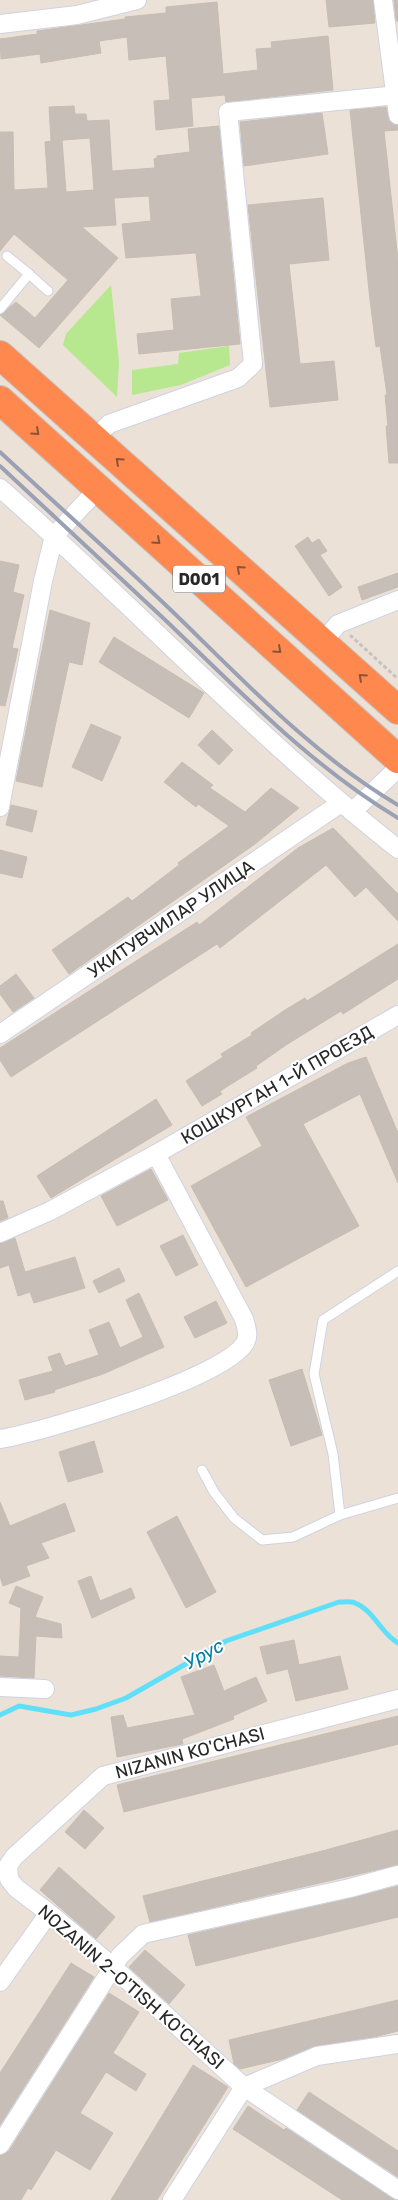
<svg xmlns="http://www.w3.org/2000/svg" width="398" height="2200" font-family="Rubik,sans-serif">
  <style>
    .green { fill: #b7e88f }
    .lines { fill: none; stroke-linecap: round; stroke-linejoin: round }
    .stream { stroke: #60e0f8; stroke-width: 5 }
    .building { fill: #c7beb8; stroke: #c7bdb1 }
    .lane-casing { stroke: #cdd3e3; stroke-width: 11 }
    .street-casing { stroke: #cdd3e3; stroke-width: 20 }
    .highway-casing { stroke: #c3c3c3; stroke-width: 30 }
    .path { stroke: #c3c3c3; stroke-width: 3; stroke-dasharray: 4 2.5; stroke-linecap: butt }
    .lane { stroke: #fff; stroke-width: 9 }
    .street { stroke: #fff; stroke-width: 18 }
    .highway { stroke: #ff884f; stroke-width: 28 }
    .rail { stroke: #9aa1b4; stroke-width: 4 }
    .oneway { stroke: #89533a }
    .labels { text-anchor: middle; dominant-baseline: central; stroke-width: 4; stroke-linejoin: round; paint-order: stroke }
    .shield { fill: #fff; stroke: #686868; stroke-width: 1 }
    .shield-label { font-size: 16px; font-weight: bold; fill: #282828 }
    .street-label { font-size: 18px; fill: #282828; stroke: #fff }
    .water-label { font-size: 19px; font-style: italic; fill: #027ca1; stroke: #fff }
  </style>
  <rect width="100%" height="100%" fill="#ece1d7"/>
  <g class="green">
    <polygon points="111,285 119,362 117,397 63,345 66,334"/>
    <polygon points="229,346 230,365 181,385 132,395 132,370 178,364 179,353"/>
  </g>
  <g class="lines">
    <path class="stream" d="M0 1715 19 1706 71 1715 96 1709 126 1698 226 1641 339 1602C344 1602 351 1601 355 1603 374 1610 381 1634 398 1643"/>
  </g>
  <g class="building">
    <polygon points="326,0 373,0 375,23 329,27"/>
    <polygon points="394,0 398,0 398,21 396,21"/>
    <polygon points="217,2 223,74 258,70 256,49 272,48 271,42 328,36 333,90 226,102 225,95 191,98 193,126 156,130 154,101 170,100 166,56 129,60 127,37 99,41 101,53 41,63 40,54 1,59 0,39 37,34 37,31 125,19 125,17 166,13 166,7"/>
    <polygon points="74,106 75,114 86,114 87,121 109,120 112,171 155,168 154,159 157,158 157,156 190,152 188,129 219,126 240,344 139,354 137,334 174,330 171,299 201,296 196,253 126,258 122,224 151,221 149,196 114,198 116,225 82,227 118,258 39,348 0,315 16,302 35,318 68,280 14,234 0,251 0,132 13,132 14,190 48,188 45,142 62,140 66,192 94,190 90,138 51,141 49,107"/>
    <polygon points="386,107 389,121 398,125 398,130 384,131 398,260 398,463 389,463 386,426 388,426 385,395 387,395 380,346 376,347 370,300 350,110"/>
    <polygon points="322,113 328,154 244,166 240,122"/>
    <polygon points="323,198 329,260 289,264 300,364 334,361 338,400 270,407 248,205"/>
    <polygon points="308,537 312,543 319,539 327,551 320,555 342,587 329,596 295,546"/>
    <polygon points="0,561 19,565 13,592 24,595 12,648 18,649 5,706 0,705"/>
    <polygon points="398,573 398,587 362,600 358,587"/>
    <polygon points="50,610 90,623 82,665 69,662 42,787 16,781"/>
    <polygon points="114,637 204,693 189,718 99,662"/>
    <polygon points="91,724 121,737 102,781 72,767"/>
    <polygon points="212,730 233,750 219,765 198,745"/>
    <polygon points="182,762 213,785 210,788 245,812 271,788 299,808 255,844 69,974 52,950 128,897 132,901 179,865 178,863 229,826 198,804 196,807 164,782"/>
    <polygon points="11,805 37,811 32,832 6,825"/>
    <polygon points="333,828 398,894 398,921 366,887 355,897 326,865 220,948 217,944 11,1077 0,1060 0,1048 197,922 199,925 298,848"/>
    <polygon points="0,850 27,857 22,878 0,873"/>
    <polygon points="398,944 398,979 343,1014 341,1011 286,1045 256,1066 257,1068 220,1091 222,1094 202,1106 186,1081 223,1057 221,1054 252,1035 251,1033 285,1010 305,998 307,1001"/>
    <polygon points="16,974 34,998 13,1012 0,994 0,986"/>
    <polygon points="366,1057 398,1133 398,1183 360,1094 303,1124 359,1226 246,1287 191,1186 262,1146 246,1117 348,1063"/>
    <polygon points="156,1099 172,1125 51,1198 37,1176"/>
    <polygon points="151,1169 168,1200 117,1226 101,1196"/>
    <polygon points="0,1201 3,1201 8,1218 0,1221"/>
    <polygon points="183,1235 198,1265 176,1276 160,1246"/>
    <polygon points="15,1238 25,1272 75,1257 85,1288 34,1303 30,1292 18,1296 9,1265 0,1268 0,1243"/>
    <polygon points="119,1268 125,1281 99,1293 93,1281"/>
    <polygon points="139,1293 164,1347 103,1374 54,1390 55,1392 25,1400 19,1380 53,1371 48,1357 60,1353 65,1366 99,1355 89,1330 109,1322 120,1348 143,1337 126,1300"/>
    <polygon points="216,1301 227,1323 195,1338 184,1317"/>
    <polygon points="302,1369 322,1435 291,1446 269,1380"/>
    <polygon points="94,1441 103,1472 68,1482 59,1452"/>
    <polygon points="0,1502 10,1526 65,1503 75,1531 41,1543 49,1558 26,1566 30,1576 3,1586 0,1576"/>
    <polygon points="177,1516 216,1592 186,1608 147,1532"/>
    <polygon points="91,1576 100,1601 131,1588 135,1598 92,1618 78,1581"/>
    <polygon points="16,1586 43,1597 35,1617 61,1624 62,1638 36,1636 34,1678 0,1676 0,1656 19,1657 21,1608 9,1603"/>
    <polygon points="294,1640 299,1665 340,1656 348,1689 296,1701 288,1669 267,1674 260,1647"/>
    <polygon points="214,1665 224,1691 256,1677 267,1701 233,1716 234,1719 182,1739 183,1744 117,1757 111,1717 123,1715 127,1728 195,1715 181,1677"/>
    <polygon points="398,1716 398,1744 395,1745 124,1812 117,1785"/>
    <polygon points="84,1810 104,1828 85,1849 65,1832"/>
    <polygon points="398,1830 398,1865 150,1922 143,1896 326,1850"/>
    <polygon points="59,1867 115,1917 96,1939 40,1890"/>
    <polygon points="398,1886 398,1917 196,1966 188,1935 352,1898"/>
    <polygon points="145,1950 185,1985 169,2004 129,1967"/>
    <polygon points="71,1963 94,1977 0,2125 0,2073"/>
    <polygon points="109,1993 139,2012 113,2053 146,2074 136,2091 106,2072 80,2113 113,2133 90,2170 56,2150 31,2190 28,2188 21,2200 0,2200 0,2156 9,2151"/>
    <polygon points="398,2000 398,2031 374,2037 315,2046 283,2059 240,2069 234,2064 229,2040"/>
    <polygon points="193,2065 228,2087 157,2200 111,2200"/>
    <polygon points="309,2092 398,2151 398,2177 297,2110"/>
    <polygon points="248,2106 284,2130 286,2128 395,2200 342,2200 310,2179 233,2129"/>
  </g>
  <g class="lines">
    <g class="lane-casing">
      <g id="lane">
        <polyline points="29,274 48,291"/>
        <polyline points="0,309 29,274 7,256"/>
        <polyline points="202,1470 214,1492 234,1518 262,1540 293,1537 340,1515 398,1498"/>
        <polyline points="340,1515 333,1454 314,1374 323,1320 398,1271"/>
      </g>
    </g>
    <g class="street-casing">
      <g id="street">
        <polyline points="383,0 398,115"/>
        <polyline points="0,24 77,15 137,0"/>
        <polyline points="94,439 109,424 238,378 253,364 228,112 398,95"/>
        <path d="M0 488C135 606 257 738 398 849"/>
        <polyline points="322,643 338,624 398,600"/>
        <polyline points="0,807 43,581 54,536 99,488"/>
        <polyline points="352,812 398,768"/>
        <polyline points="0,1034 341,803"/>
        <polyline points="0,1233 50,1211 156,1154 398,1015"/>
        <path d="M0 1439C42 1432 231 1377 246 1341 249 1334 246 1326 244 1319L156 1154"/>
        <polyline points="0,1687 45,1689"/>
        <polyline points="398,1699 103,1776 14,1857 8,1866 9,1879 16,1888 49,1913 113,1967 244,2087 398,2190"/>
        <polyline points="0,1982 49,1913"/>
        <polyline points="0,2145 120,1956 143,1934 350,1888 398,1875"/>
        <polyline points="172,2200 244,2087 317,2056 398,2044"/>
      </g>
    </g>
    <g class="highway-casing">
      <g id="highway">
        <polyline points="0,355 398,710"/>
        <polyline points="0,400 398,759"/>
      </g>
    </g>
    <polyline class="path" points="350,635 397,678"/>
    <use href="#lane" class="lane"/>
    <use href="#street" class="street"/>
    <use href="#highway" class="highway"/>
    <g class="rail">
      <path d="M0 452C58 506 118 559 175 614 245 682 313 755 398 805"/>
      <path d="M0 466C54 516 108 566 161 616 237 688 308 764 398 818"/>
    </g>
  </g>
  <defs><path id="oneway-chevron" d="M-2-3.5L2.5 0L-2 3.5" fill="none" stroke-width="1.6" stroke-linecap="round" stroke-linejoin="round" transform="scale(1.25)"/></defs>
  <g class="oneway">
    <use href="#oneway-chevron" transform="translate(36 432) rotate(42)"/>
    <use href="#oneway-chevron" transform="translate(119 461) rotate(-138)"/>
    <use href="#oneway-chevron" transform="translate(157 541) rotate(42)"/>
    <use href="#oneway-chevron" transform="translate(240 569) rotate(-138)"/>
    <use href="#oneway-chevron" transform="translate(278 650) rotate(42)"/>
    <use href="#oneway-chevron" transform="translate(362 677) rotate(-138)"/>
  </g>
  <g class="labels">
    <rect class="shield" x="173" y="565.5" width="52" height="27" rx="4"/>
    <g class="shield-label">
      <text x="199" y="579">D001</text>
    </g>
    <g class="street-label">
      <text transform="translate(171 919) rotate(-34)">УКИТУВЧИЛАР УЛИЦА</text>
      <text transform="translate(277 1085) rotate(-30)">КОШКУРГАН 1-Й ПРОЕЗД</text>
      <text transform="translate(190 1753) rotate(-15)">NIZANIN KO'CHASI</text>
      <text transform="translate(131 1987) rotate(41)">NOZANIN 2-O'TISH KO'CHASI</text>
    </g>
    <g class="water-label">
      <text transform="translate(204 1654) rotate(-29)">Урус</text>
    </g>
  </g>
</svg>
